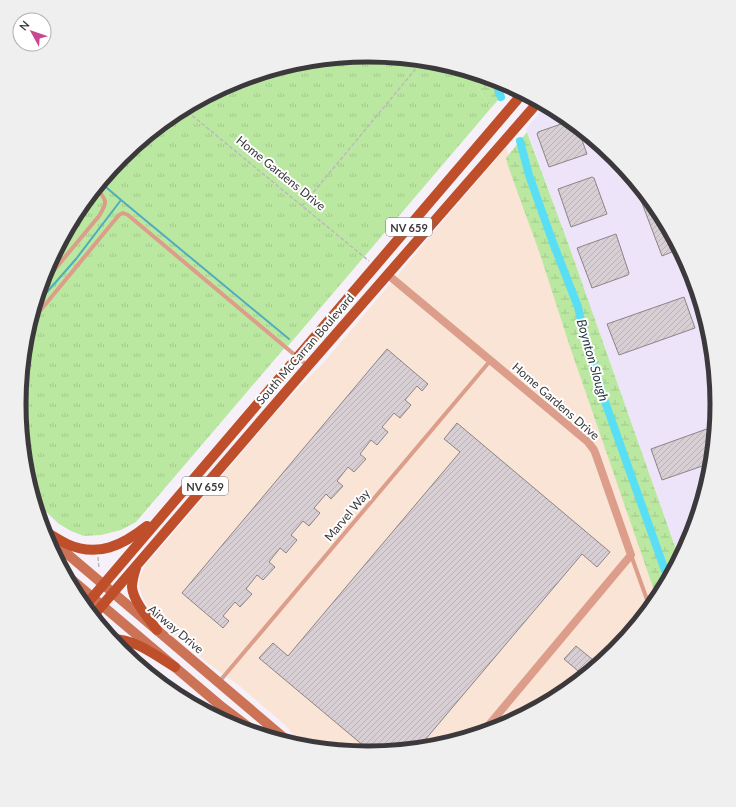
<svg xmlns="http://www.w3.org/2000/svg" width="736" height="807" font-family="Lato,sans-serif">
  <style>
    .commercial { fill: #ede4f9 }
    .industrial { fill: #f9e4d5 }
    .grass { fill: url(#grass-tufts) }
    .wetland { fill: url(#wetland-marsh) }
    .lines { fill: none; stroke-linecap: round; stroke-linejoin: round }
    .stream { stroke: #50adbe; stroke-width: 2 }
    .canal { stroke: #59dff5; stroke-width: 8 }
    .building { fill: url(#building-hatch); stroke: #8b8488 }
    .path { stroke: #bdb8be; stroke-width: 1.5; stroke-dasharray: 4 2; stroke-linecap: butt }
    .service { stroke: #dc9e8a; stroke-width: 4 }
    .minor { stroke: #dc9e8a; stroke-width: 8 }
    .secondary { stroke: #cc7255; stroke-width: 10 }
    .primary { stroke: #be4f2a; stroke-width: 10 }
    .labels { text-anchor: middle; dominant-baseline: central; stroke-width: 4; stroke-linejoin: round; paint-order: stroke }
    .shield { fill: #fff; stroke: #767476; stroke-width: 1 }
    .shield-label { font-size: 11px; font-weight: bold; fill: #3c393c }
    .street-label { font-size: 12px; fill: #3c393c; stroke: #fff }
    .water-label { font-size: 13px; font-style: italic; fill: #1f363b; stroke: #fff }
    .rim { fill: none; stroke: #3c393c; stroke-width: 5 }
  </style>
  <defs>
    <pattern id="grass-tufts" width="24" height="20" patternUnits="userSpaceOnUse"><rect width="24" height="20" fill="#bbe8a0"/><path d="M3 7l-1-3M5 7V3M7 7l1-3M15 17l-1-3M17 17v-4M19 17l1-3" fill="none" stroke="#a2c88b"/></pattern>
    <pattern id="wetland-marsh" width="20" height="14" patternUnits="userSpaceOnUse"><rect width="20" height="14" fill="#bbe8a0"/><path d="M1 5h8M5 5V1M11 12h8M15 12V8" fill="none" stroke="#a2c88b"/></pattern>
    <pattern id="building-hatch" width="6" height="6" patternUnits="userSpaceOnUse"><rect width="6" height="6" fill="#d8cfd4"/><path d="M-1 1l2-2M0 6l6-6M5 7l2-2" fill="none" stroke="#bab2b7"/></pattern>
  </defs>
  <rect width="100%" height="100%" fill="#f6f0f8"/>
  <polygon class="commercial" points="546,105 562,113 615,157 658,210 691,270 710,336 717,404 710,472 690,537 679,558 568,243 529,135 526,129"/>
  <polygon class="industrial" points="506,147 662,591 658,598 615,650 562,694 501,726 436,746 368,752 304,746 285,725 241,687 209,664 162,624 150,610 143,598 139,587 140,576 145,566 285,402 324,362"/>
  <polygon class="grass" points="368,55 436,61 466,70 491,108 288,346 287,345 136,522 121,530 101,535 84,536 71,531 59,524 35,501 26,471 19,403 26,335 46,270 78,209 121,157 174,113 235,81 300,61"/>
  <g class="wetland">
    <polygon points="466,70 502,81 510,86 491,108"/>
    <polygon points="527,132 568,243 679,558 657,599 569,344 540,254 508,166 506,158"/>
  </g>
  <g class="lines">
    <g class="stream">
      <polyline points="100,182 121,200 289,339"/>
      <polyline points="34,307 76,259 121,200"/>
    </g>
    <g class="canal">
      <polyline points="493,78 495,81 501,97"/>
      <polyline points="520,141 529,175 552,240 578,307 584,335 603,396 668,579"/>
    </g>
  </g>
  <g class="building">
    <polygon points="564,123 578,129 587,154 549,167 537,134 538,132"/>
    <polygon points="592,177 594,178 607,214 571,227 558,189"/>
    <polygon points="635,181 658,210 679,249 662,256 634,182"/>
    <polygon points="616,234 629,273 628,275 592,288 577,248"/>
    <polygon points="684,297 695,328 619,355 607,324"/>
    <polygon points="387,349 428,384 422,391 417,386 405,400 411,405 400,418 394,413 382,427 388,432 377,445 371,440 360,454 366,459 354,472 348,467 337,481 343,486 331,499 326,494 314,508 320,513 309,526 303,521 291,535 297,540 286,553 280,548 269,562 275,567 263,580 257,575 246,589 252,594 240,607 235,602 223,616 229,621 223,628 182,593"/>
    <polygon points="457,423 610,552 597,567 582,554 419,747 371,752 259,658 273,643 288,656 357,574 460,452 444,439"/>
    <polygon points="715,426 711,463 662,480 651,449"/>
    <polygon points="576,646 598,664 584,676 564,659"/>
  </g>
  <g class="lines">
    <g class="path">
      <polyline points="183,108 369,261"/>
      <polyline points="302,206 423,60"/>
      <polyline points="98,557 99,569"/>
      <polyline points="106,621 107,633"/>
    </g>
    <g class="service">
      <path d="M41 286 99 216C108 202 107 200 96 188"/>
      <polyline points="30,323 114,221 119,215 123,213 128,215 308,366"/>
      <polyline points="631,555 650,608"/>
      <polyline points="219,682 490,361"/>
    </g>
    <polyline class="minor" points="387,274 588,442 594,450 596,455 631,555 483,732"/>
    <g class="secondary">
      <polyline points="45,535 290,743"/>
      <polyline points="65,574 222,707 255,732"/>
    </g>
    <g class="primary">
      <path d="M43 530C51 535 59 540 67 544 98 558 123 545 147 526"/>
      <path d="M136 568C134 574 132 580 132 587 133 601 149 619 157 630"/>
      <polyline points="85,606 523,93"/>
      <polyline points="93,616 308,366 539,101"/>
      <path d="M112 639C136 639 156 656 175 667"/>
    </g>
  </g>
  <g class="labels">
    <g class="shield">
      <rect x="386" y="218" width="46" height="18" rx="3"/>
      <rect x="182" y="477" width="46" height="18" rx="3"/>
    </g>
    <g class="shield-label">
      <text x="409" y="227">NV 659</text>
      <text x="205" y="486">NV 659</text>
    </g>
    <g class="street-label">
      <text transform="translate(281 173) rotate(39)">Home Gardens Drive</text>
      <text transform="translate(305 349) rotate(-49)">South McCarran Boulevard</text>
      <text transform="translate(556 401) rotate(41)">Home Gardens Drive</text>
      <text transform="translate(347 515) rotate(-50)">Marvel Way</text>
      <text transform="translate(176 629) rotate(40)">Airway Drive</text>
    </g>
    <g class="water-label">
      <text transform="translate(593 360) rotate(74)">Boynton Slough</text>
    </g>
  </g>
  <path d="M0 0H736V807H0ZM26 404a342 342 0 1 1 684 0a342 342 0 1 1-684 0Z" fill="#efefef" fill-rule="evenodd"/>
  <path class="rim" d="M26 404a342 342 0 1 1 684 0a342 342 0 1 1-684 0Z"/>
  <g transform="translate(32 32) rotate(310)"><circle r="19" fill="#ffffff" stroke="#b1b0b1"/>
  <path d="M0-3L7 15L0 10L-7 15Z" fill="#c9478e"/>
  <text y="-6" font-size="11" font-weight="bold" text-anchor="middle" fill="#3c393c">N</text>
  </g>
</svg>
